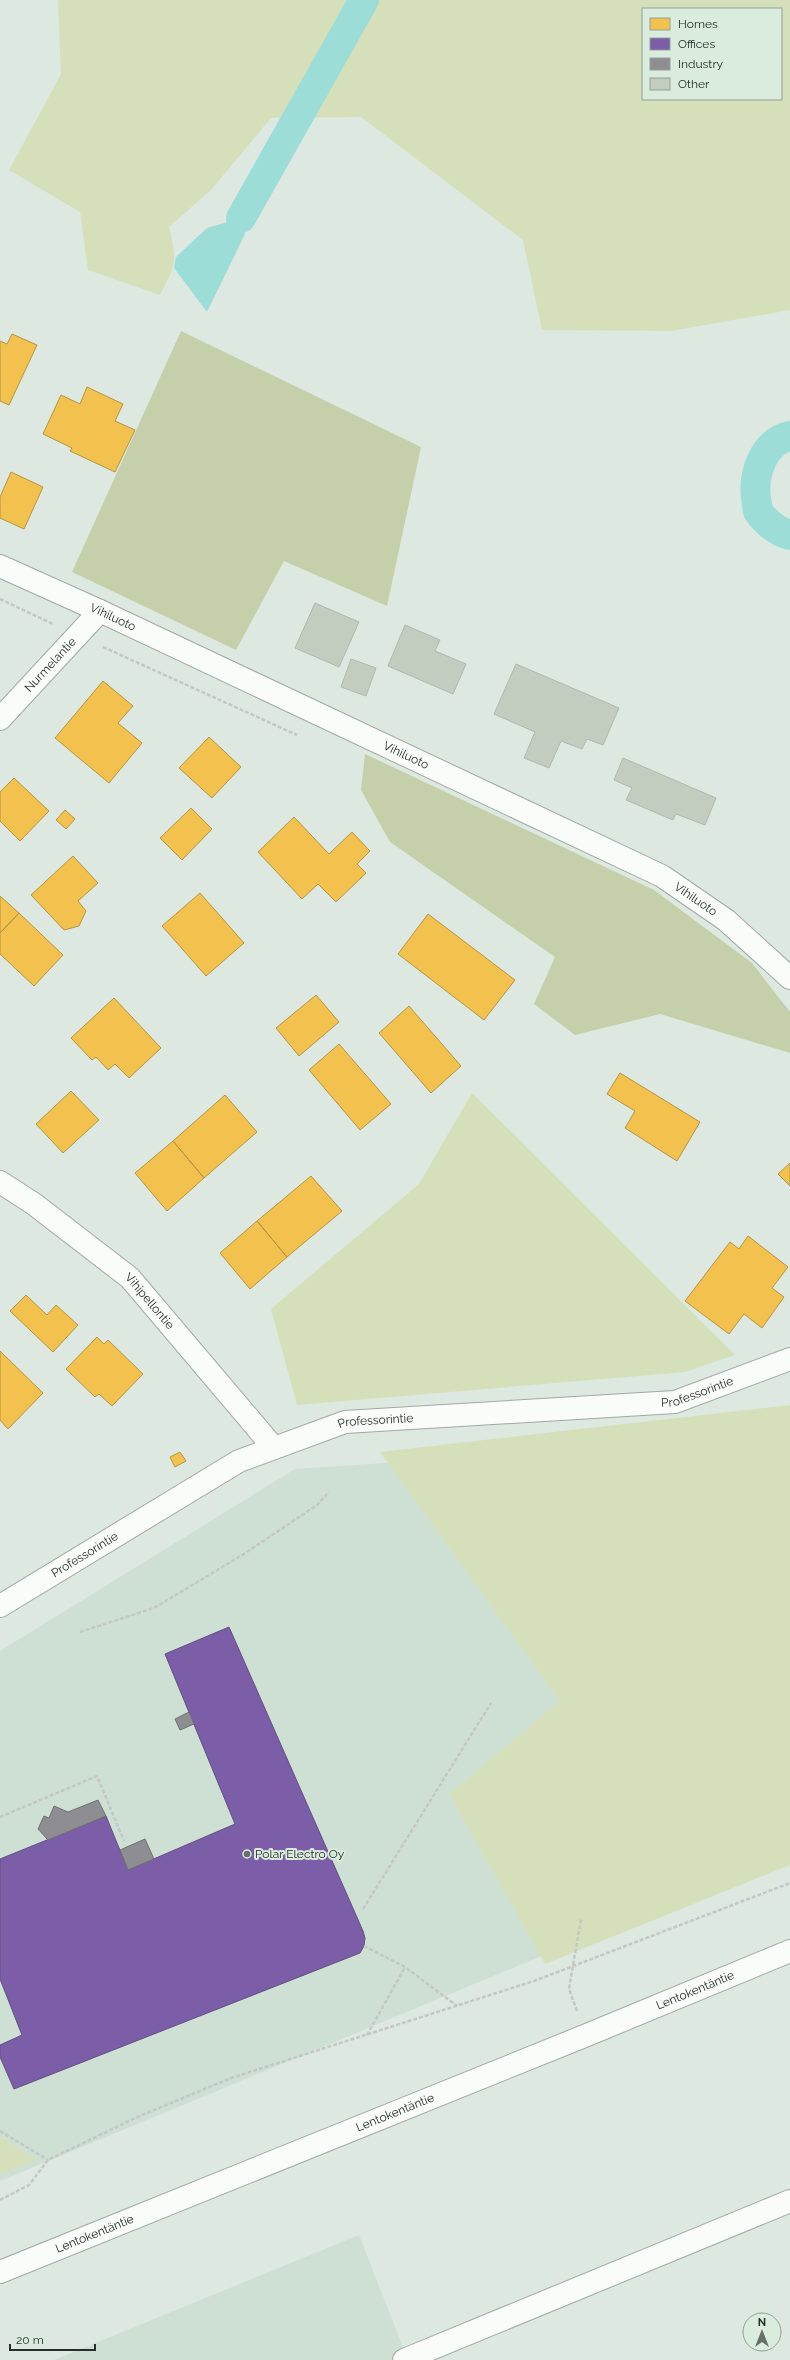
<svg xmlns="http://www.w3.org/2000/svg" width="790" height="2360" viewBox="0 0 790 2360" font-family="Raleway,sans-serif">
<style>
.built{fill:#cee0d3}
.green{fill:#d5e0bb;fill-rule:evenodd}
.forest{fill:#c5d0aa}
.water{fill:#9dddd8}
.homes{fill:#f2c14e;stroke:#b59543}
.offices{fill:#7b5ea7;stroke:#625081}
.industry{fill:#8d8d92;stroke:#6e7072}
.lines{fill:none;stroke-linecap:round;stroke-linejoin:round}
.canal{stroke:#9dddd8;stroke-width:30}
.building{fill:#c2cdc0;stroke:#b0b8b1}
.minor-casing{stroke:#a2a9a4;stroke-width:24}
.major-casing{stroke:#a2a9a4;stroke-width:24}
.path{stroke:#c3c8c5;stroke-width:2.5;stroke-dasharray:4 2;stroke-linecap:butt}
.minor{stroke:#fafcfa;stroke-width:22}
.major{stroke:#fafcfa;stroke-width:22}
.poi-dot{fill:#676f69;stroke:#d9ecde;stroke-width:1.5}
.labels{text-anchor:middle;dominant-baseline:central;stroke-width:4;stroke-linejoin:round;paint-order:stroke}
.street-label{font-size:12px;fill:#272e29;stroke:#d9ecde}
.poi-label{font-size:12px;fill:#272e29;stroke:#d9ecde;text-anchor:start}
</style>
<rect width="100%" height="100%" fill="#dde8e0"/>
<!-- built -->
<path class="built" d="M461,1458L639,1649L568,1945L0,2181V1651L295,1469Z
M359,2235L408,2360H54Z"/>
<!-- green -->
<path class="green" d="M58,0H790V310L671,331L542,330L523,240L361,117L271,118L211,190L169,227C177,262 177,263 160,295L88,270L80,212L9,170L61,74ZM643,9H781V99H643Z
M472,1093L735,1355L685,1372L297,1405L271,1309L419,1184Z
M790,1405V1865L545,1964L449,1794L560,1701L380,1452Z
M0,2137L37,2160L0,2174Z"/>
<!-- forest -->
<path class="forest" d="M181,331L421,447L387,606L284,561L236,650L72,572Z
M365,754L654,890L752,963L790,1012V1053L660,1014L575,1035L534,1004L555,957L390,842L361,790Z"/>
<!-- water -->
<path class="water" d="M241,218L245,234L207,312L174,268L176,257L207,228Z"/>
<!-- homes -->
<path class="homes" d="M12,334L37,345L9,405L0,401V341L7,344Z
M87,387L123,404L115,421L135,430L115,472L70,451L72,448L43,434L61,395L80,404Z
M11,472L43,487L24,529L0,518V497Z
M103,681L133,706L118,723L142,743L109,783L55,738Z
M209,737L241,767L212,798L179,768Z
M14,778L49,811L20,841L0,821V792Z
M191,808L212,829L182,860L160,838Z
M65,810L75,819L66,829L56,820Z
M294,817L329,854L352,832L370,851L357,864L366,873L336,902L318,884L302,899L258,852Z
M73,856L98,883L78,901L86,911L79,926L64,930L31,895Z
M200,893L244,943L206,976L162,926Z
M0,896L19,913L0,933Z
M19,913L63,955L34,986L0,954V933Z
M428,914L515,980L484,1020L398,954Z
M316,995L339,1022L299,1056L276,1028Z
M114,998L161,1048L129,1078L115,1064L108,1070L96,1057L92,1060L71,1038Z
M409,1006L461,1066L431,1093L379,1033Z
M339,1044L391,1104L360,1130L309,1070Z
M620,1073L700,1122L677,1161L625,1128L635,1111L607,1094Z
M71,1091L99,1120L63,1153L36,1124Z
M225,1095L257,1132L204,1178L173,1141Z
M173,1141L204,1178L167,1211L135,1173Z
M790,1163V1186L778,1174Z
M311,1176L342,1211L287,1257L257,1221Z
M257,1221L287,1257L250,1289L220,1253Z
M748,1236L788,1267L772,1288L784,1297L762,1328L744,1314L729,1334L685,1301L730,1242L739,1249Z
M26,1295L47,1315L56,1305L78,1325L53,1352L10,1311Z
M97,1337L104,1344L108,1340L143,1374L112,1406L99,1394L95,1397L66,1369Z
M0,1351L43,1393L8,1429L0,1420Z
M180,1452L186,1461L175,1467L170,1457Z"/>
<!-- offices -->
<path class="offices" d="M229,1627L363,1931L365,1938L364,1946L360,1953L14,2089L0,2057V2045L22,2035L0,1979V1859L106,1816L128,1870L235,1824L165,1654Z"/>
<!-- industry -->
<path class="industry" d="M189,1712L194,1724L180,1730L175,1719Z
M98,1800L106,1816L48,1840L38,1829L44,1816L49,1818L54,1806L68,1812Z
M145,1839L154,1859L128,1870L120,1850Z"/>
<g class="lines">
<!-- canal -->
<path class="canal" d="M241,218L364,0
M790,436C763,442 753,474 756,498C757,502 757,508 758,511C765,522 778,532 790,535"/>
</g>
<!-- building -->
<path class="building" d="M315,603L359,622L339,667L295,648Z
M405,625L440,640L435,651L466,664L453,694L388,666Z
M351,659L376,668L366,696L341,687Z
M516,664L619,708L603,745L587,739L582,749L561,741L549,768L524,758L535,732L494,714Z
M623,758L716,798L705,825L676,814L673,820L626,800L632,788L614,780Z"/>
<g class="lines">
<!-- minor casing -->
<g class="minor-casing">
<g id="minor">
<path id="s1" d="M0,566L100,611L662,876L726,920L790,978"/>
<path id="s2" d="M0,719L100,611"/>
<path id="s3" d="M0,1182L34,1204L130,1278L274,1448"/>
<path id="s4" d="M0,1606L239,1461L345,1422L675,1402L790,1359"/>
<path d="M404,2360L790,2201"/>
</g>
</g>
<!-- major casing -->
<g class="major-casing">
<g id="major">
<path id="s5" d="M0,2272L587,2035L790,1951"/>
</g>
</g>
<!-- path -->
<path class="path" d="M0,599L53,624
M103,647L297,735
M780,1003L790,1012
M80,1632L154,1608L244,1554L317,1505L329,1492
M0,1817L97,1776L124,1841
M363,1909L491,1703
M364,1946L405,1967L457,2006
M577,2011L569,1989L581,1919
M367,2035L405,1967
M0,2131L48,2160
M0,2200L29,2185L48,2160L135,2118L231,2078L534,1981L790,1883"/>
<!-- minor -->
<use href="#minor" class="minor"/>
<!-- major -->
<use href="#major" class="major"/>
</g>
<!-- markers -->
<circle class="poi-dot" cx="247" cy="1854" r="4"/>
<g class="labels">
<!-- street labels -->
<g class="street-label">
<text stroke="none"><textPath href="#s1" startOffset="124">Vihiluoto</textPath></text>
<text stroke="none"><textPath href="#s2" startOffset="74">Nurmelantie</textPath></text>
<text stroke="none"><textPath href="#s1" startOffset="448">Vihiluoto</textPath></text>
<text stroke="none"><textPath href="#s1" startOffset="772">Vihiluoto</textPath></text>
<text stroke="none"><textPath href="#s3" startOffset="192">Vihipellontie</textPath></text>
<text stroke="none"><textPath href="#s4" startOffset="747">Professorintie</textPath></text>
<text stroke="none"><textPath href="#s4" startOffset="423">Professorintie</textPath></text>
<text stroke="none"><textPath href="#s4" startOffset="99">Professorintie</textPath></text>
<text stroke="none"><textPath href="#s5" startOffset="750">Lentokentäntie</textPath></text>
<text stroke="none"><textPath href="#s5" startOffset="426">Lentokentäntie</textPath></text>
<text stroke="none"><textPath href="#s5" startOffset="102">Lentokentäntie</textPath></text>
</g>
<!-- poi labels -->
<g class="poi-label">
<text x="255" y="1854">Polar Electro Oy</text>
</g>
</g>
<!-- legend -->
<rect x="642" y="8" width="140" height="92" fill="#d9ecde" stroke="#92a096"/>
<rect x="650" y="18" width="20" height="12" fill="#f2c14e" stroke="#92a096"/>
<text x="678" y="28" font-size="12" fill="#272e29">Homes</text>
<rect x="650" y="38" width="20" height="12" fill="#7b5ea7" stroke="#92a096"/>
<text x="678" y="48" font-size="12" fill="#272e29">Offices</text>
<rect x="650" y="58" width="20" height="12" fill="#8d8d92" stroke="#92a096"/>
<text x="678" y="68" font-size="12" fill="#272e29">Industry</text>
<rect x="650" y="78" width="20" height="12" fill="#c2cdc0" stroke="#92a096"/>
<text x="678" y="88" font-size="12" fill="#272e29">Other</text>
<!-- north arrow -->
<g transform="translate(762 2332)"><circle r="19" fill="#d9ecde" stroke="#92a096"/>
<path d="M0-3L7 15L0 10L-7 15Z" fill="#676f69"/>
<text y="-6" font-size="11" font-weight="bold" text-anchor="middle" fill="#272e29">N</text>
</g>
<!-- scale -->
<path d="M10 2344v6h85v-6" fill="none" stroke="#272e29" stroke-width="2"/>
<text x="16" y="2344" font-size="12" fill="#272e29" stroke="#d9ecde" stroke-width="3" paint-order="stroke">20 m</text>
</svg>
